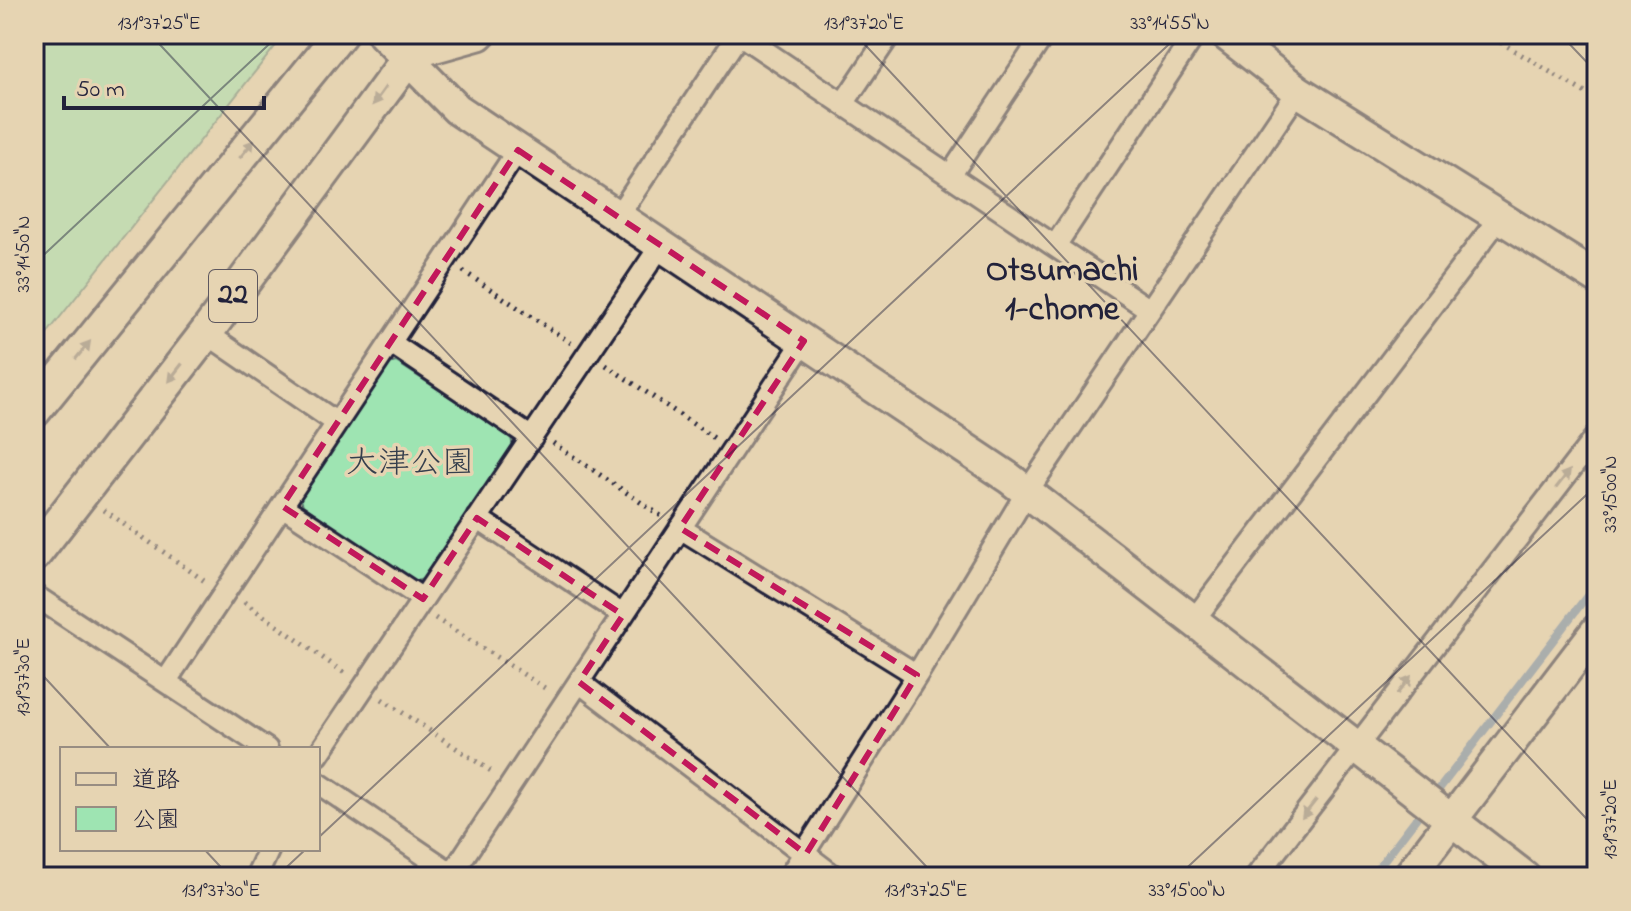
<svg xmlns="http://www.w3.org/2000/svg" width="1631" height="911" viewBox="0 0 1631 911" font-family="'Indie Flower','Klee One',sans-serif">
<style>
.green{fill:#9ee4b2;stroke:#608376;stroke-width:2}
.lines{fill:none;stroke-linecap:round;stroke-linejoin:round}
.stream{stroke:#6381a5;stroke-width:8}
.street-casing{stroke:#22223b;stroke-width:26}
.secondary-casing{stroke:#22223b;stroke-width:36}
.primary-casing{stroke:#22223b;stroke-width:38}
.path{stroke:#22223b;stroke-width:5;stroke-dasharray:2 6;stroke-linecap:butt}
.street{stroke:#e6d4b2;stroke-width:20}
.secondary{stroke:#e6d4b2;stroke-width:30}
.primary{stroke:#e6d4b2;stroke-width:32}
.oneway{fill:#847b76}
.marked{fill:none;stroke:#c2185b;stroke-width:6;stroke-dasharray:16 10;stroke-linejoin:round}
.ticks{fill:none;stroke:#22223b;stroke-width:2;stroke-opacity:0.45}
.labels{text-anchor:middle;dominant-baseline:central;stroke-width:7;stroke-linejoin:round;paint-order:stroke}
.shield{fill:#e6d4b2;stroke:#5d575f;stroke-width:2}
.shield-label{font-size:30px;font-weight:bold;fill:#22223b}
.park-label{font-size:32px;fill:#353f4d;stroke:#e6d4b2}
.neighbourhood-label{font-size:34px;font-weight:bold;fill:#22223b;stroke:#e6d4b2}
.neatline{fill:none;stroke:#22223b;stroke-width:3}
.ticks-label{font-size:20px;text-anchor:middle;fill:#22223b}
</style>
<rect width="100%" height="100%" fill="#e6d4b2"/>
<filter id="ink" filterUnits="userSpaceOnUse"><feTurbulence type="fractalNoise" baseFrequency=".0125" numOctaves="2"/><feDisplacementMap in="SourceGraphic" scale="16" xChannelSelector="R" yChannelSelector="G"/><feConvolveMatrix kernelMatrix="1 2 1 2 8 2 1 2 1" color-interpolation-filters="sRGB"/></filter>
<g filter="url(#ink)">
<!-- green -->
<path class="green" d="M34,34H285L34,350Z
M396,362L511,437L513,448L426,578L414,582L303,505L299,494L385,365Z"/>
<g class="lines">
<!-- stream -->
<path class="stream" d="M1433,797L1597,583
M1371,877L1424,808"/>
<!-- street casing -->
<g class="street-casing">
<path id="street" d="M739,34L1150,310
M406,60L481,39L486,34
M843,104L890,34
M950,176L1044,34
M618,216L739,34
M1055,246L1195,34
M206,333L337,423
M391,343L532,438
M282,506L423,599
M477,518L623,615
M680,528L917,675
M34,595L267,749
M1193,621L1500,217
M166,681L518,150
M579,682L835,877
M318,755L661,245
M318,783L457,877
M452,874L804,341
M256,877L269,849
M789,877L917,675L1027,492L1298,91
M1256,877L1597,435"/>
</g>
<!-- secondary casing -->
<g class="secondary-casing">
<path id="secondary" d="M383,34L457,109L1009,478L1525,877
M1225,34L1298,91L1597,278
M1408,877L1597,630"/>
</g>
<!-- primary casing -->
<g class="primary-casing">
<path id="primary" d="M34,411L340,34
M34,555L206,333L426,34"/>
</g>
<!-- path -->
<path class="path" d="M1487,34L1597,100
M463,271L571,343
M606,365L714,438
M553,443L664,518
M104,510L206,582
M244,602L347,675
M435,618L548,690
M382,699L494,773"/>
<!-- street -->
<use href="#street" class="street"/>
<!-- secondary -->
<use href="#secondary" class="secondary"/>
<!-- primary -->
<use href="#primary" class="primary"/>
</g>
<!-- one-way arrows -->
<defs><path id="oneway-solid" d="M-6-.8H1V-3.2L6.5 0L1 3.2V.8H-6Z" transform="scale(2)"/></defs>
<g class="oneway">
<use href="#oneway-solid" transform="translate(379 96) rotate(126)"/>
<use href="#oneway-solid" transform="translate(247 149) rotate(-51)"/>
<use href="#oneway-solid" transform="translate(83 350) rotate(-51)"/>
<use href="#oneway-solid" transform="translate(175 373) rotate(128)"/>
<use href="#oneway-solid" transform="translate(1563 479) rotate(-52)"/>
<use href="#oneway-solid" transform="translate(1404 685) rotate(-52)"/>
<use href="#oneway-solid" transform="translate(1309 809) rotate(128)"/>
</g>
</g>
<!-- marked area -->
<path d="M0 0H1631V911H0ZM518,150L804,341L680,528L917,675L806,854L579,682L623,615L477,518L423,599L282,506Z" fill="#e6d4b2" fill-opacity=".55" fill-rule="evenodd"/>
<path class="marked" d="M518,150L804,341L680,528L917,675L806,854L579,682L623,615L477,518L423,599L282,506Z"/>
<!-- ticks -->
<path class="ticks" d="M150,34L936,877M855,34L1597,830M1560,34L1597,73M34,264L280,34M34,666L111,749M318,838L1180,34M204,849L230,877M276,877L306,849M1177,877L1597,485"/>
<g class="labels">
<!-- shield labels -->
<rect class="shield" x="209" y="270" width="48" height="52" rx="6"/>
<g class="shield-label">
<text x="233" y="296">22</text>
</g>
<!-- park labels -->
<g class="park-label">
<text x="410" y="464">大津公園</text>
</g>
<!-- neighbourhood labels -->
<g class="neighbourhood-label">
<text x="1062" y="272">Otsumachi<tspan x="1062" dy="39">1-chome</tspan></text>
</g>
</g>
<!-- margin -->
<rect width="1631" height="911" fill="none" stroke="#e6d4b2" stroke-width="88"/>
<!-- legend -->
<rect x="60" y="747" width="260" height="104" fill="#e6d4b2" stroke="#988d82" stroke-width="2"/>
<rect x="76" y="773" width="40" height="12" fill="#e6d4b2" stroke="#988d82" stroke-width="2"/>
<text x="132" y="787" font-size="24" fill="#22223b">道路</text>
<rect x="76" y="807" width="40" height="24" fill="#9ee4b2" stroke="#988d82" stroke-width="2"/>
<text x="132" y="827" font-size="24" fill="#22223b">公園</text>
<!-- scale -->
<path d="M64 96v12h200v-12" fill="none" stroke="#22223b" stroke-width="4"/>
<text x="76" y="96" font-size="24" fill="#22223b" stroke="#e6d4b2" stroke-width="6" paint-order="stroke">50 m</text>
<rect x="44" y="44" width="1543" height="823" class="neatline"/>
<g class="ticks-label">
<text x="159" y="29">131°37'25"E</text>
<text x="864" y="29">131°37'20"E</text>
<text x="1170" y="29">33°14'55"N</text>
<text transform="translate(22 254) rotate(-90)" y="7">33°14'50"N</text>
<text transform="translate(1609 494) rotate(-90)" y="7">33°15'00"N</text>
<text transform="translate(22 677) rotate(-90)" y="7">131°37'30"E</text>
<text transform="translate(1609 819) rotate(-90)" y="7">131°37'20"E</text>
<text x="221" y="896">131°37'30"E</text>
<text x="926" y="896">131°37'25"E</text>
<text x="1187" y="896">33°15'00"N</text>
</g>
</svg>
